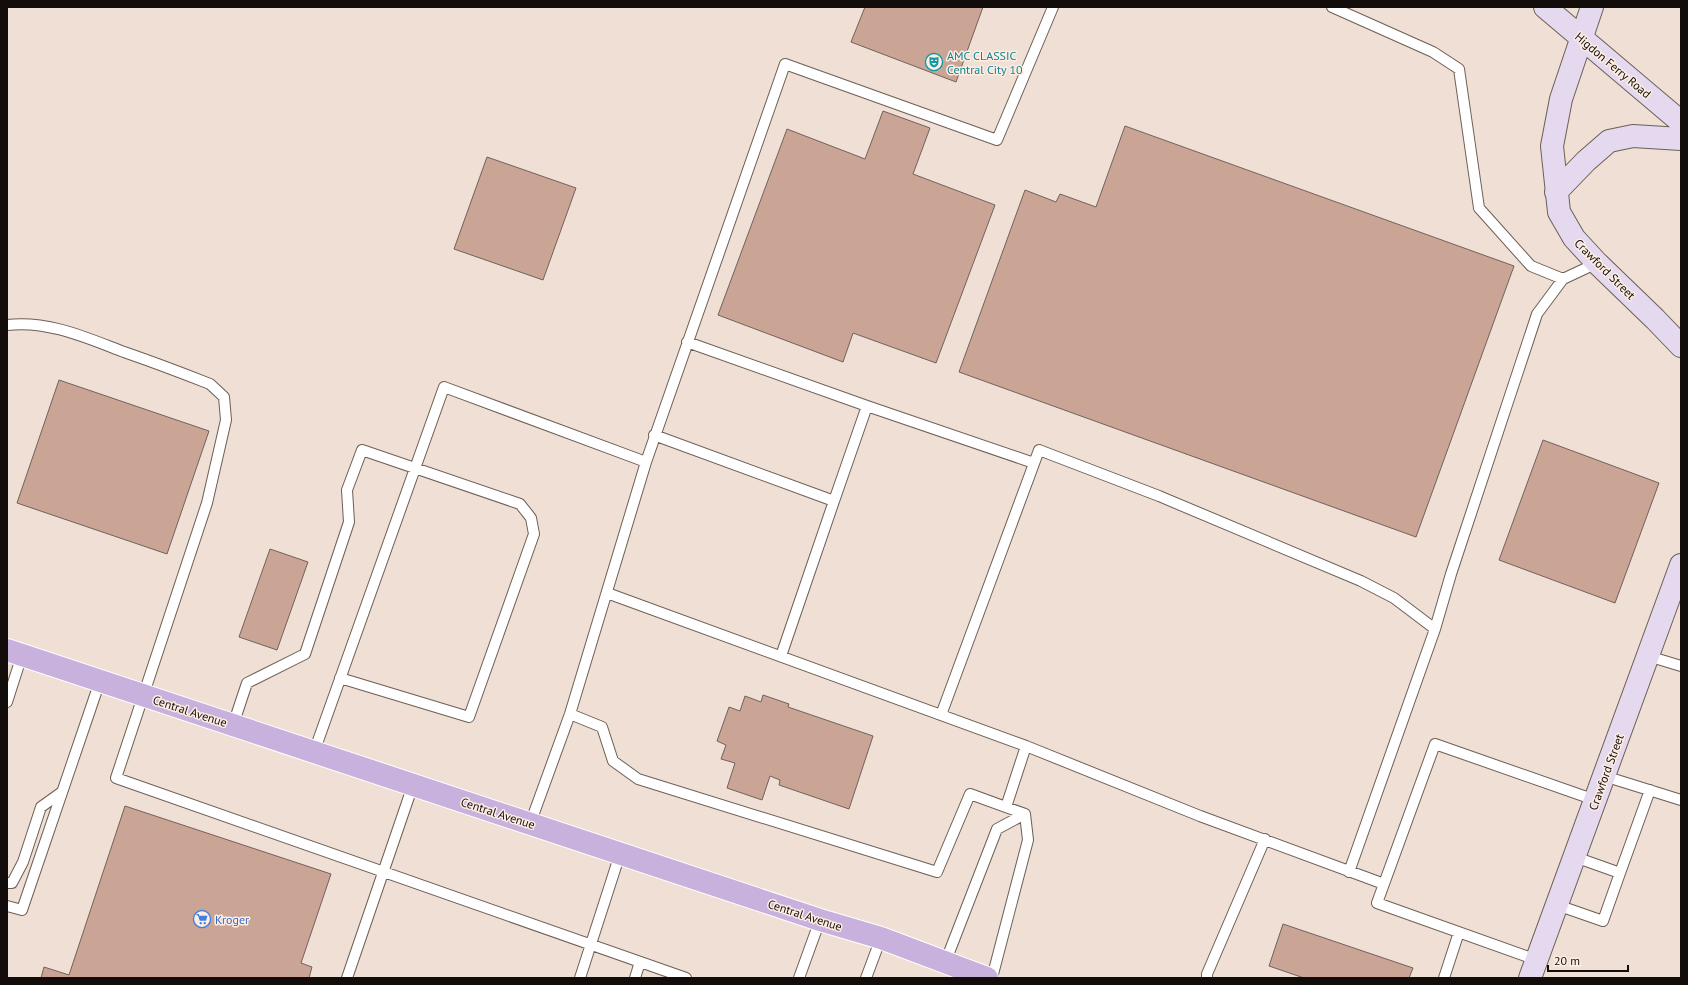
<svg xmlns="http://www.w3.org/2000/svg" width="1688" height="985" viewBox="0 0 1688 985" font-family="'PT Sans',sans-serif">
<style>
.building{fill:#caa494;stroke:#71625c}
.lines{fill:none;stroke-linecap:round;stroke-linejoin:round}
.lane-casing{stroke:#6c5f56;stroke-width:12}
.secondary-casing{stroke:#6c5f56;stroke-width:24}
.primary-casing{stroke:#fff;stroke-width:24}
.lane{stroke:#fff;stroke-width:10}
.secondary{stroke:#e4d9ee;stroke-width:22}
.primary{stroke:#c8b2dd;stroke-width:22}
.labels{text-anchor:middle;dominant-baseline:central;stroke-width:3;stroke-linejoin:round;paint-order:stroke}
.culture-label{font-size:12px;fill:#0d838f;stroke:#fdede3;text-anchor:start}
.street-label{font-size:12px;fill:#120d0a;stroke:#fdede3}
.shop-label{font-size:12px;fill:#366cbe;stroke:#fdede3;text-anchor:start}
</style>
<rect width="100%" height="100%" fill="#efdfd5"/>
<!-- building -->
<path class="building" d="M865,7H983L956,82L851,42Z
M883,111L930,128L913,174L995,205L936,363L853,333L843,362L718,315L787,129L865,159Z
M1125,126L1514,266L1416,537L959,372L1025,190L1056,202L1060,194L1096,207Z
M487,157L576,188L543,280L454,249Z
M59,380L209,431L167,554L17,503Z
M1543,440L1659,483L1615,603L1499,560Z
M270,549L308,562L277,650L239,637Z
M763,695L789,704L788,707L873,736L849,809L779,785L780,780L770,776L762,800L727,788L735,763L721,759L726,745L717,741L729,707L740,711L745,696L761,702Z
M125,806L331,874L301,963L312,967L309,978H41L44,967L69,975Z
M1283,924L1413,968L1409,978H1304L1269,966Z"/>
<g class="lines">
<!-- lane casing -->
<g class="lane-casing">
<path id="lane" d="M1332,7L1433,52L1459,69L1479,208L1531,266L1563,279L1597,263
M7,325C48,320 87,338 124,352C153,362 182,373 210,384L224,397L226,420L207,503L116,778L686,978
M687,342L867,406
M654,435L834,501L867,406L1034,463
M646,462L785,64L997,140L1053,7
M607,593L1026,746
M781,656L834,501
M1648,656L1681,666
M7,702L22,655
M570,714L602,727L613,761L638,779L937,872L970,794L1025,814
M941,715L1039,450L1159,496L1361,581L1394,598L1435,629
M233,725L247,683L305,654L349,522L347,490L362,450L520,504L531,518L534,534L469,717L340,678
M314,752L444,387L646,462L570,714L530,824
M1604,776L1681,800
M1006,807L1026,746L1200,816L1384,884
M1575,857L1620,873L1650,790
M1349,872L1435,629L1451,574L1537,314L1563,279
M7,883H12L23,862L41,807L62,792
M1557,905L1603,921L1620,873
M7,906L22,910L100,681
M1537,960L1377,903L1435,744L1595,800
M945,963L997,829L1025,814L1028,840L992,978
M347,978L413,785
M580,978L620,854
M635,978L640,962
M799,978L820,920
M866,978L881,938
M1207,978V974L1265,839
M1444,978L1459,932"/>
</g>
<!-- secondary casing -->
<g class="secondary-casing">
<path id="secondary" d="M1545,7L1681,122
M1592,7L1561,99L1552,146L1559,212L1574,238L1597,263L1655,319L1681,346
M1556,192L1586,161L1609,141L1633,136L1681,139
M1530,978L1681,565"/>
</g>
<!-- primary casing -->
<g class="primary-casing">
<path id="primary" d="M7,650L820,920L881,938L987,978"/>
</g>
<!-- lane -->
<use href="#lane" class="lane"/>
<!-- secondary -->
<use href="#secondary" class="secondary"/>
<!-- primary -->
<use href="#primary" class="primary"/>
</g>
<!-- icons -->
<defs>
<g id="theatre-ring" transform="scale(0.9)"><circle r="9.5" fill="#fdede3" stroke="#0f9aa8" stroke-width="1.5"/><path d="M-5-5.5Q0-4 5-5.5V0Q5 5 0 6Q-5 5-5 0ZM-3.3-2.5H-1v1.5H-3.3ZM1-2.5H3.3v1.5H1ZM-2.8 1Q0 5.5 2.8 1Z" fill="#0f9aa8"/></g>
<g id="supermarket-ring" transform="scale(0.9)"><circle r="9.5" fill="#fdede3" stroke="#3f7fe0" stroke-width="1.5"/><path d="M-6-5.5h2.5l.6 2H6L4.5 2H-2.5L-4.4-4H-6ZM-1.5 3.2a1.3 1.3 0 1 0 .1 0ZM3 3.2a1.3 1.3 0 1 0 .1 0Z" fill="#3f7fe0"/></g>
</defs>
<g fill-rule="evenodd">
<use href="#theatre-ring" x="934" y="62"/>
<use href="#supermarket-ring" x="202" y="919"/>
</g>
<g class="labels">
<!-- culture labels -->
<g class="culture-label">
<text x="947" y="55">AMC CLASSIC<tspan x="947" dy="14">Central City 10</tspan></text>
</g>
<!-- street labels -->
<g class="street-label">
<text transform="translate(1613 65) rotate(40)">Higdon Ferry Road</text>
<text transform="translate(1605 269) rotate(45)">Crawford Street</text>
<text transform="translate(190 711) rotate(18)">Central Avenue</text>
<text transform="translate(1606 772) rotate(-70)">Crawford Street</text>
<text transform="translate(498 813) rotate(18)">Central Avenue</text>
<text transform="translate(805 915) rotate(18)">Central Avenue</text>
</g>
<!-- shop labels -->
<g class="shop-label">
<text x="215" y="919">Kroger</text>
</g>
</g>
<!-- border -->
<rect width="1688" height="985" fill="none" stroke="#120d0a" stroke-width="16"/>
<!-- scale -->
<path d="M1548 965v6h80v-6" fill="none" stroke="#120d0a" stroke-width="2"/>
<text x="1554" y="965" font-size="12" fill="#120d0a" stroke="#fdede3" stroke-width="3" paint-order="stroke">20 m</text>
</svg>
